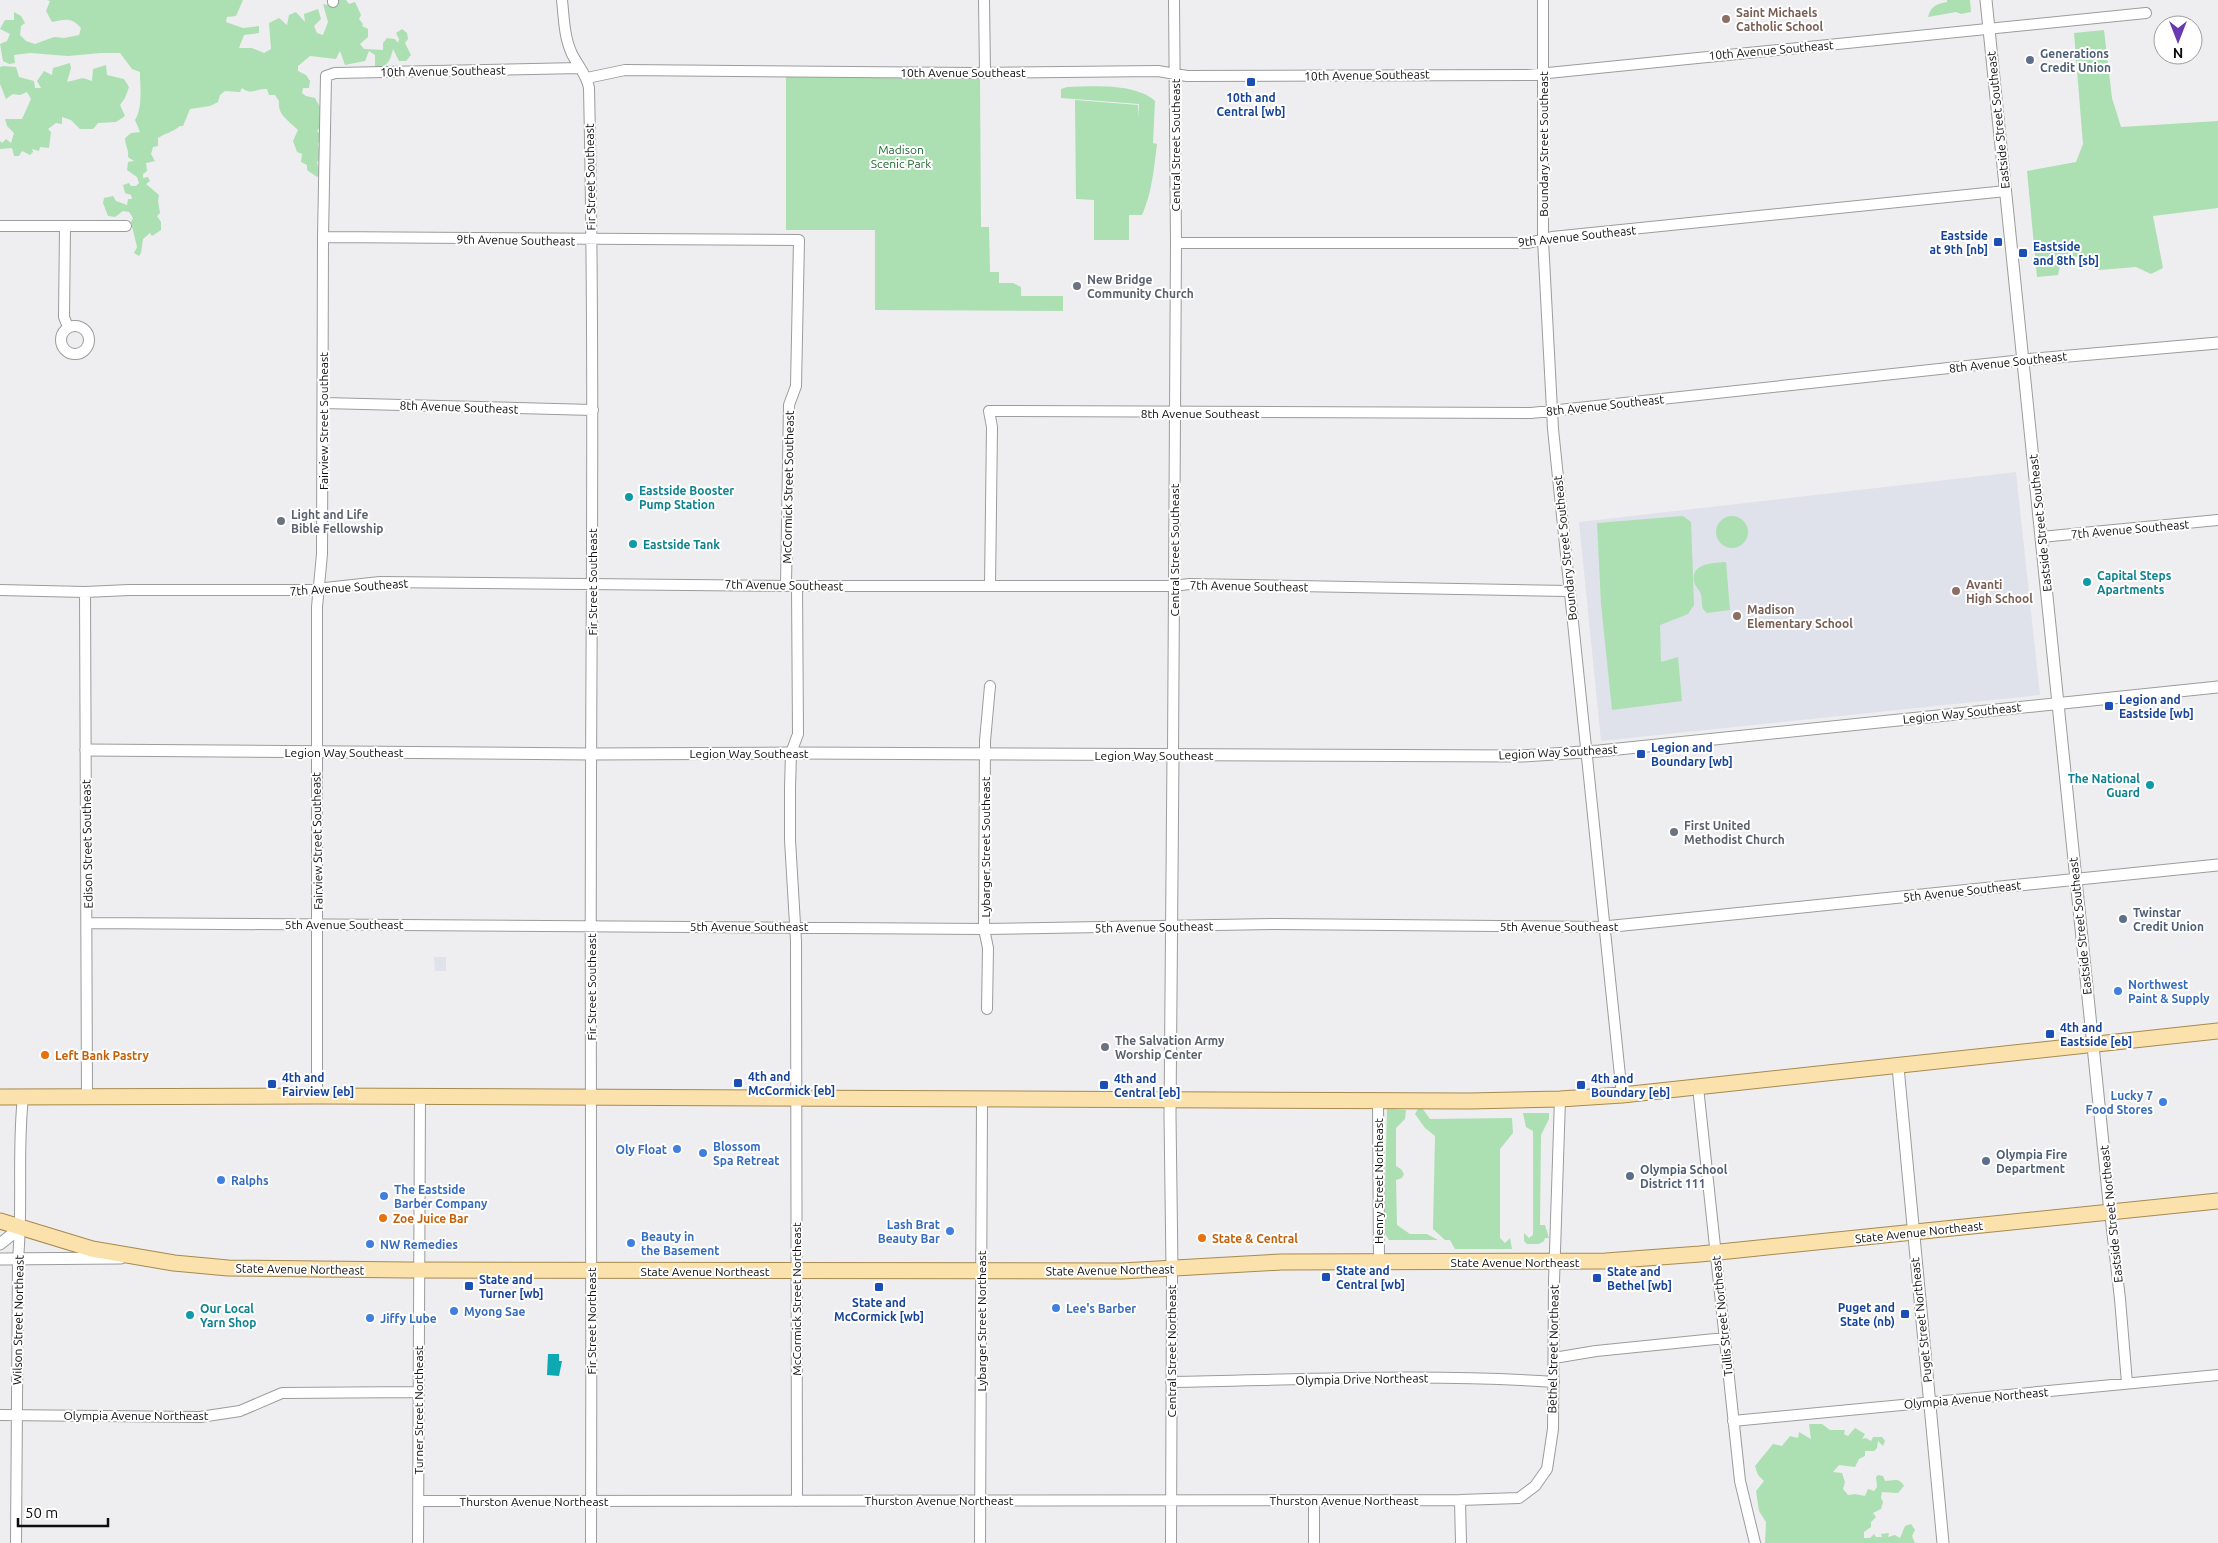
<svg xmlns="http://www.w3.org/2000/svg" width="2218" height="1543" viewBox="0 0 2218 1543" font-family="Ubuntu,sans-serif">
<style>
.built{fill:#e0e2eb}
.green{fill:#acdfb2}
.water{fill:#0da8b2}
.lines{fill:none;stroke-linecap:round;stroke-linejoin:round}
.minor-casing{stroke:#9b9c9e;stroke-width:12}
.tertiary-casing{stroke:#9b9c9e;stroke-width:13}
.primary-casing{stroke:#a68a50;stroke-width:17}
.minor{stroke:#fff;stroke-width:10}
.tertiary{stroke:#fff;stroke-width:11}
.primary{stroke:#fbe1ab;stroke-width:15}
.education-dot{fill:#8d6e63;stroke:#fff;stroke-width:2}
.service-dot{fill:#5c6f8a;stroke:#fff;stroke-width:2}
.transit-dot{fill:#1a4fb4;stroke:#fff;stroke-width:2}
.worship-dot{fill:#6b7280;stroke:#fff;stroke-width:2}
.culture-dot{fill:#0f9aa8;stroke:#fff;stroke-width:2}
.shop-dot{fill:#3f7fe0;stroke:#fff;stroke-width:2}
.food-dot{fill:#e8710a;stroke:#fff;stroke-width:2}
.labels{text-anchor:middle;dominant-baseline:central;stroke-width:4;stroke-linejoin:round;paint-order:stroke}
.education-label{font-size:12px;font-weight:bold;fill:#785e54;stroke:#fff;text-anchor:start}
.street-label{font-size:12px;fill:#0d0d0e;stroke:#fff}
.service-label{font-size:12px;font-weight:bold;fill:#4e5e75;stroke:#fff;text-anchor:start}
.transit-label{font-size:12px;font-weight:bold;fill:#164399;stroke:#fff;text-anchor:start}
.park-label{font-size:12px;fill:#1d672f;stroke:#fff}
.worship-label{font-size:12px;font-weight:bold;fill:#5b616d;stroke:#fff;text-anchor:start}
.culture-label{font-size:12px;font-weight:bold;fill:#0d838f;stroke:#fff;text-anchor:start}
.shop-label{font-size:12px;font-weight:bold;fill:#366cbe;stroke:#fff;text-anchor:start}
.food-label{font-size:12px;font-weight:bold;fill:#c56008;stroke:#fff;text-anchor:start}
</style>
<rect width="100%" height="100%" fill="#eeeef0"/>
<!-- built -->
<path class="built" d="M2016,472L2040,695L1601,741L1579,522Z
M434,957H446V971H435Z"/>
<!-- green -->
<path class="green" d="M47,0H243L236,16L227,17L226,22L243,28L259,26V33L244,35L239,48H252L264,53L271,49L269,23L279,18L287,25L289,15L296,12L305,22L304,14L318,9L321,19L314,26L317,33L323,35L328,22L323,4L326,5L332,0H346L349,4L355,2L361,15L359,19L363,24L362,26L368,29V37L360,44L364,49L383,50V43L387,38L395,39L398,43L399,39L396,33L402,29L407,33L408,39L405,43L411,55L406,61H399L393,49C390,61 388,67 375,68V55L369,51L365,61L345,65L340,51L336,59L310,56L298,66V71L306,75L310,81L309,88H303L302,93L306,96L315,98L327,120L317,131L322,136L318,144L321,158L317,162L320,174L317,177L307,170V165L301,162L302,154L297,152L293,141L298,130C290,122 277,115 279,101L275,95H269L267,89C256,88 252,96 242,88L240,92L225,91L220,95L218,102L210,106L190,109L183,126H180C173,132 166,133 158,138V146L153,147L151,154L155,161L146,163L147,171L143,174V178L148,177L150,181L146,184L159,195L158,201L160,213L157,216L161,222V230L152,236L150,233L143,239L141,253L139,256L134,253L137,247L131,222L133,218L129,212L123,211L115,217L108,216L103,203L104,198L113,196L116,201L127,205L128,199H132L131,195L125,193L123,185L129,183L131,186H136L139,183L137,177L127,170L128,162L134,161L128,157C129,150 125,145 125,138L131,133L140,132L135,120C143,108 140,86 140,72L132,69L120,53H101L68,56L30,53L14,55L15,63L9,64L3,61L0,44L7,41L10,34L0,29L5,20H14V12L21,16L25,23L21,26L20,35L26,41L35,44L54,37L64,38L79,35L81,28C72,17 65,19 52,22L46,11L50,1Z
M1947,0H1970L1971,12L1961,14L1956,12L1928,17C1931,6 1936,4 1947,2Z
M2104,30L2112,98L2121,127L2218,121V208L2153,216L2163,268L2151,274L2136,267L2099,270L2085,257L2062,256L2058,275L2037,277L2027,171L2076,162L2083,144L2074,33Z
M70,63L71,68L67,82L83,78L92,81L93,69L106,65L107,75L124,79L129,87L125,98L120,105L125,116L116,122L98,123L93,129H80L71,120L62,117V124L56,123L48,129L51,132L49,148L40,147L39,151L32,149L33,152L30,155L22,151L19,156H14L12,148L0,149V141L2,143L6,139L11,143L14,133L7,126L5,119H22L31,99L27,92L20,95L13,94L6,99L0,84V67L3,66L16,67L19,77L34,81L35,88H41L37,81L44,71L52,75L53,68Z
M786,77L980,79L981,227H989L990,272H999V283H1013L1021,287V296H1063V311L875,310V230H786Z
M1067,87C1093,86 1136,83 1155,101L1153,143L1157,144C1154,168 1152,193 1142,215H1129V240H1094V200L1076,199L1075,100L1138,105L1139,118V104L1061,98V89Z
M1716 532a16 16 0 1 1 32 0a16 16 0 1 1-32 0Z
M1683,516L1691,522L1694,605L1688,614L1660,625L1661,662L1678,657L1682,701L1612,710L1601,604L1597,523Z
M1726,562L1730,610L1707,613C1700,608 1703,603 1701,595C1700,590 1695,587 1694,581C1691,563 1714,563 1726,562Z
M1422,1108L1430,1119L1512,1118L1513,1133L1500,1149V1238L1505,1243L1510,1238L1512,1249H1455L1450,1240H1445L1433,1229L1435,1136L1425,1128L1415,1114L1418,1109Z
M1387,1109L1406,1110L1405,1119L1396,1128V1166L1401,1169L1404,1174L1402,1178L1396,1180L1397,1225L1410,1234H1427L1438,1240H1389L1384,1232Z
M1523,1113H1549V1119L1541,1135L1540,1225H1545L1549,1238H1545L1544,1241L1539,1244H1527L1524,1241V1233L1529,1238L1533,1235V1131L1526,1127Z
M1809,1424H1822L1830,1430H1845L1844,1434L1848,1436L1855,1428L1865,1434L1862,1439L1866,1438L1871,1441L1873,1437H1882L1885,1441L1883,1446L1878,1441L1877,1448L1874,1451H1865V1456L1859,1459L1855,1467L1839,1465L1833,1472L1842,1473L1845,1482L1843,1489L1848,1495L1855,1494L1865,1496L1868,1489L1874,1491L1877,1487L1876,1477L1878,1475L1883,1476L1885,1481C1893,1481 1899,1477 1904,1486L1898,1493L1882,1492L1881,1498L1883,1502L1881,1509L1873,1513L1876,1517L1871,1522V1527L1864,1532V1538H1870L1874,1534L1876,1537H1882L1881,1534L1889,1533L1888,1537L1895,1535L1900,1538L1905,1526L1911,1524L1915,1530L1912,1536L1915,1543H1765L1766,1522L1759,1511L1756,1491L1764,1481L1758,1475L1755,1466L1773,1444L1782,1446L1790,1436L1798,1438L1799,1432L1811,1439Z"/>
<!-- water -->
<path class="water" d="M548,1354H559V1361H562L559,1376L547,1375Z"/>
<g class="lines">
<!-- minor casing -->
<g class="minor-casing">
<path id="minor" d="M562,0C564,18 564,37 572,54C578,66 587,75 589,88C594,317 592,546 591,775C590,1031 592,1287 591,1543
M984,0L985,72
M1543,0V240L1553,429L1622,1095
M333,2V0
M587,78L625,70L972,73L1158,71L1187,76L1528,75L2146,13
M0,226H126
M65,226L64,317L68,327
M323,237L799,240L796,386L789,405L786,585
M1176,243H1528L1552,237L2006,191
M61 340a14 14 0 1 1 28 0a14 14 0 1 1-28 0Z
M324,403L593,410
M2041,537L2218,520
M990,586L992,427L989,411L1531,413L2023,360
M0,590L85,592L129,590H307L380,582L797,586H1174L1189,584L1568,591
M85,592L87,1096
M1173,755L1176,243L1174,0
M88,923L984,929L1277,924L1604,927
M987,1009L988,948L984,929L985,741L990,686
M1698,1087L1740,1481L1755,1543
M317,1096V607L322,554L323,237L326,76L335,73L580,68
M1378,1101L1379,1262
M2110,1212L2120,1299L2127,1383
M1554,1358L1596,1351L1725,1338
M1171,1382C1298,1380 1427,1373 1554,1382
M0,1415L200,1417L240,1411L282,1393L418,1392
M1733,1421L2218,1375
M1314,1500V1543
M1460,1500L1461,1543
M418,1501L1460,1500L1519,1498L1535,1486L1547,1469L1553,1429L1554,1281L1560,1099
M797,1501L796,941L790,840V788L791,753L798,734L797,586
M16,1543L18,1259C23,1205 17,1151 23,1097
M418,1543L420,1097
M980,1543L982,1098
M1171,1543L1172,1269"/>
</g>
<!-- tertiary casing -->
<g class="tertiary-casing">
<path id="tertiary" d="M1986,0L2110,1212
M2023,360L2218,343
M86,750L591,754L791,753L1522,756L1599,751L2218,687
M1604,927L2218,865
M1898,1067L1943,1543
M0,1244L20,1228
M0,1259L121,1258
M1172,1269L1170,1115L1173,755"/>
</g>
<!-- primary casing -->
<g class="primary-casing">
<path id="primary" d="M0,1097L317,1096L1469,1101L1560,1099L1622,1095L2218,1031
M0,1221L92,1249L174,1263L228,1268L407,1270L1122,1271L1281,1262L1606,1261L1700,1254L2218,1201"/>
</g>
<!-- minor -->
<use href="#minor" class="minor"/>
<!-- tertiary -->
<use href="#tertiary" class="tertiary"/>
<!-- primary -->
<use href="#primary" class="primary"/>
</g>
<!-- markers -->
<g class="education-dot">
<circle cx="1726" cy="19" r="5"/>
<circle cx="1956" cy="591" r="5"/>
<circle cx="1737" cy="616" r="5"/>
</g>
<g class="service-dot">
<circle cx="2030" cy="60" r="5"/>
<circle cx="2123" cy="919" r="5"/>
<circle cx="1986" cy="1161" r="5"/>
<circle cx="1630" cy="1176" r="5"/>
</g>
<g class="transit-dot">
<rect x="1246" y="77" width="10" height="10" rx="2.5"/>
<rect x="1993" y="237" width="10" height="10" rx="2.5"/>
<rect x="2018" y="248" width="10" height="10" rx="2.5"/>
<rect x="2104" y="701" width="10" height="10" rx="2.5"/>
<rect x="1636" y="749" width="10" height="10" rx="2.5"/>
<rect x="2045" y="1029" width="10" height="10" rx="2.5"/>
<rect x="733" y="1078" width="10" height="10" rx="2.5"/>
<rect x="267" y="1079" width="10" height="10" rx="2.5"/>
<rect x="1099" y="1080" width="10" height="10" rx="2.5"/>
<rect x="1576" y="1080" width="10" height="10" rx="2.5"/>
<rect x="1321" y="1272" width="10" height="10" rx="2.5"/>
<rect x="1592" y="1273" width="10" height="10" rx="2.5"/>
<rect x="464" y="1281" width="10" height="10" rx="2.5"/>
<rect x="874" y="1282" width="10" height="10" rx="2.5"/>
<rect x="1900" y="1309" width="10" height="10" rx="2.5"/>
</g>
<g class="worship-dot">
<circle cx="1077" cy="286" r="5"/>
<circle cx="281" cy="521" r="5"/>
<circle cx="1674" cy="832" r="5"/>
<circle cx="1105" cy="1047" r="5"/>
</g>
<g class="culture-dot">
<circle cx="629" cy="497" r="5"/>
<circle cx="633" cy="544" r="5"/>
<circle cx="2087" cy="582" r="5"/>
<circle cx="2150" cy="785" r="5"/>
<circle cx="190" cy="1315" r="5"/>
</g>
<g class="shop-dot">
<circle cx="2118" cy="991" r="5"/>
<circle cx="2163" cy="1102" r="5"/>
<circle cx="677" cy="1149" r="5"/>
<circle cx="703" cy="1153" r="5"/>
<circle cx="221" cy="1180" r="5"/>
<circle cx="384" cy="1196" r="5"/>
<circle cx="950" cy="1231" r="5"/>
<circle cx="631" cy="1243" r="5"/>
<circle cx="370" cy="1244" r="5"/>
<circle cx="1056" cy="1308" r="5"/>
<circle cx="454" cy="1311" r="5"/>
<circle cx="370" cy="1318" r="5"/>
</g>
<g class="food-dot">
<circle cx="45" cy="1055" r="5"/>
<circle cx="383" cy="1218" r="5"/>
<circle cx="1202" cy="1238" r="5"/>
</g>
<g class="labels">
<!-- education labels -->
<g class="education-label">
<text x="1736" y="12">Saint Michaels<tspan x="1736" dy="14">Catholic School</tspan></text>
<text x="1966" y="584">Avanti<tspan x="1966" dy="14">High School</tspan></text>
<text x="1747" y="609">Madison<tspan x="1747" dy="14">Elementary School</tspan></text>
</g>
<!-- street labels -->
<g class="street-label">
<text transform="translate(1771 50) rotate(-5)">10th Avenue Southeast</text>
<text transform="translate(443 71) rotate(-1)">10th Avenue Southeast</text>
<text x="963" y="72">10th Avenue Southeast</text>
<text transform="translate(1367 75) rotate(-1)">10th Avenue Southeast</text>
<text transform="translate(1998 120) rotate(-96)">Eastside Street Southeast</text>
<text transform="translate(1543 144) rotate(-90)">Boundary Street Southeast</text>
<text transform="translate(1175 145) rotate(-90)">Central Street Southeast</text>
<text transform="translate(590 177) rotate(-91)">Fir Street Southeast</text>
<text transform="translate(1577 236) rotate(-6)">9th Avenue Southeast</text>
<text transform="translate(516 240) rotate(1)">9th Avenue Southeast</text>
<text transform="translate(2008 362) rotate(-6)">8th Avenue Southeast</text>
<text transform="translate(1605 405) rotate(-6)">8th Avenue Southeast</text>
<text transform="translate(459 407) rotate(2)">8th Avenue Southeast</text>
<text x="1200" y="413">8th Avenue Southeast</text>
<text transform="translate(323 421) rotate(-90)">Fairview Street Southeast</text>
<text transform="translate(788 487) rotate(-89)">McCormick Street Southeast</text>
<text transform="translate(2040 523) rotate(-96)">Eastside Street Southeast</text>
<text transform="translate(2130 529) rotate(-5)">7th Avenue Southeast</text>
<text transform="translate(1565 548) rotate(-96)">Boundary Street Southeast</text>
<text transform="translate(1174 550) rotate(-90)">Central Street Southeast</text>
<text transform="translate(592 582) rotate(-90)">Fir Street Southeast</text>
<text transform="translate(784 585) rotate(1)">7th Avenue Southeast</text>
<text transform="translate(1249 586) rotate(1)">7th Avenue Southeast</text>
<text transform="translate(349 587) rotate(-4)">7th Avenue Southeast</text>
<text transform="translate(1962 713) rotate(-6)">Legion Way Southeast</text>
<text x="344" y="752">Legion Way Southeast</text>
<text transform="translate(1558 752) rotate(-3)">Legion Way Southeast</text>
<text x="749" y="753">Legion Way Southeast</text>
<text x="1154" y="755">Legion Way Southeast</text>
<text transform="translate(317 841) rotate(-91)">Fairview Street Southeast</text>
<text transform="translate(87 844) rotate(-91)">Edison Street Southeast</text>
<text transform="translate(985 847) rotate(-90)">Lybarger Street Southeast</text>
<text transform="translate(1962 891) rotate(-6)">5th Avenue Southeast</text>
<text x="344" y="924">5th Avenue Southeast</text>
<text x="749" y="926">5th Avenue Southeast</text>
<text x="1559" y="926">5th Avenue Southeast</text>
<text transform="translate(2080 926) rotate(-96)">Eastside Street Southeast</text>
<text transform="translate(1154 927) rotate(-1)">5th Avenue Southeast</text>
<text transform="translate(591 987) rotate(-90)">Fir Street Southeast</text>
<text transform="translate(1378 1181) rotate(-90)">Henry Street Northeast</text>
<text transform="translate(2111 1214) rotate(-96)">Eastside Street Northeast</text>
<text transform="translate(1919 1232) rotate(-6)">State Avenue Northeast</text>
<text x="1515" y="1262">State Avenue Northeast</text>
<text transform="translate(300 1269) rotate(1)">State Avenue Northeast</text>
<text transform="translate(1110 1270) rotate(-1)">State Avenue Northeast</text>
<text x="705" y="1271">State Avenue Northeast</text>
<text transform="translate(796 1299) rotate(-90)">McCormick Street Northeast</text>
<text transform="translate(1722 1316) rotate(-96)">Tullis Street Northeast</text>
<text transform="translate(18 1320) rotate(-89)">Wilson Street Northeast</text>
<text transform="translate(1921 1320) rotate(-96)">Puget Street Northeast</text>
<text transform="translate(591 1321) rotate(-90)">Fir Street Northeast</text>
<text transform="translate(981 1321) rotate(-90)">Lybarger Street Northeast</text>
<text transform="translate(1553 1349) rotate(-89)">Bethel Street Northeast</text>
<text transform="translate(1171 1351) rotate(-90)">Central Street Northeast</text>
<text transform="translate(1362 1379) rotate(-1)">Olympia Drive Northeast</text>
<text transform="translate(1976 1398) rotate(-5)">Olympia Avenue Northeast</text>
<text transform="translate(418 1410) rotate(-90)">Turner Street Northeast</text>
<text x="136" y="1415">Olympia Avenue Northeast</text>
<text x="939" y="1500">Thurston Avenue Northeast</text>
<text x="1344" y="1500">Thurston Avenue Northeast</text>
<text x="534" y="1501">Thurston Avenue Northeast</text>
</g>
<!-- service labels -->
<g class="service-label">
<text x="2040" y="53">Generations<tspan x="2040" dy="14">Credit Union</tspan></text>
<text x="2133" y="912">Twinstar<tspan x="2133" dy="14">Credit Union</tspan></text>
<text x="1996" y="1154">Olympia Fire<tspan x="1996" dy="14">Department</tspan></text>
<text x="1640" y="1169">Olympia School<tspan x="1640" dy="14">District 111</tspan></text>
</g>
<!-- transit labels -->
<g class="transit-label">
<text x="1251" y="97" text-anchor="middle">10th and<tspan x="1251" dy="14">Central [wb]</tspan></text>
<text x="1988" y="235" text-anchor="end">Eastside<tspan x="1988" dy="14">at 9th [nb]</tspan></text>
<text x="2033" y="246">Eastside<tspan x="2033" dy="14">and 8th [sb]</tspan></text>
<text x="2119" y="699">Legion and<tspan x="2119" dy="14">Eastside [wb]</tspan></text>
<text x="1651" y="747">Legion and<tspan x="1651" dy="14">Boundary [wb]</tspan></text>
<text x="2060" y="1027">4th and<tspan x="2060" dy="14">Eastside [eb]</tspan></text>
<text x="748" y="1076">4th and<tspan x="748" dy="14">McCormick [eb]</tspan></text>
<text x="282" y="1077">4th and<tspan x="282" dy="14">Fairview [eb]</tspan></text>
<text x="1114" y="1078">4th and<tspan x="1114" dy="14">Central [eb]</tspan></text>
<text x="1591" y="1078">4th and<tspan x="1591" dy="14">Boundary [eb]</tspan></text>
<text x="1336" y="1270">State and<tspan x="1336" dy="14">Central [wb]</tspan></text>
<text x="1607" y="1271">State and<tspan x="1607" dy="14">Bethel [wb]</tspan></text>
<text x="479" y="1279">State and<tspan x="479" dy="14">Turner [wb]</tspan></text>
<text x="879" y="1302" text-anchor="middle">State and<tspan x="879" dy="14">McCormick [wb]</tspan></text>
<text x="1895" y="1307" text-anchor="end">Puget and<tspan x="1895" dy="14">State (nb)</tspan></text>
</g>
<!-- park labels -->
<g class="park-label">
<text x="901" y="149">Madison<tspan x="901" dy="14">Scenic Park</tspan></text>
</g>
<!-- worship labels -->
<g class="worship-label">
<text x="1087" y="279">New Bridge<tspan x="1087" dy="14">Community Church</tspan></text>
<text x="291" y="514">Light and Life<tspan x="291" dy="14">Bible Fellowship</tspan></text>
<text x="1684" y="825">First United<tspan x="1684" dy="14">Methodist Church</tspan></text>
<text x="1115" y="1040">The Salvation Army<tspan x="1115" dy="14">Worship Center</tspan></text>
</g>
<!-- culture labels -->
<g class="culture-label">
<text x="639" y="490">Eastside Booster<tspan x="639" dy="14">Pump Station</tspan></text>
<text x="643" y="544">Eastside Tank</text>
<text x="2097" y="575">Capital Steps<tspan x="2097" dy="14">Apartments</tspan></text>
<text x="2140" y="778" text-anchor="end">The National<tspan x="2140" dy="14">Guard</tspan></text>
<text x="200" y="1308">Our Local<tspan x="200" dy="14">Yarn Shop</tspan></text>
</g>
<!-- shop labels -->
<g class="shop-label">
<text x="2128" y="984">Northwest<tspan x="2128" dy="14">Paint &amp; Supply</tspan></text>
<text x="2153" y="1095" text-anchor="end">Lucky 7<tspan x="2153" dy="14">Food Stores</tspan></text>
<text x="713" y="1146">Blossom<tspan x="713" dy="14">Spa Retreat</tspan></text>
<text x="667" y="1149" text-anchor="end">Oly Float</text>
<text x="231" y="1180">Ralphs</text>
<text x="394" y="1189">The Eastside<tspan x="394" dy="14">Barber Company</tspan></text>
<text x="940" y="1224" text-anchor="end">Lash Brat<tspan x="940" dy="14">Beauty Bar</tspan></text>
<text x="641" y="1236">Beauty in<tspan x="641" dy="14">the Basement</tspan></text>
<text x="380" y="1244">NW Remedies</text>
<text x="1066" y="1308">Lee's Barber</text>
<text x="464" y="1311">Myong Sae</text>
<text x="380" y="1318">Jiffy Lube</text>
</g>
<!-- food labels -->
<g class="food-label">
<text x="55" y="1055">Left Bank Pastry</text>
<text x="393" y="1218">Zoe Juice Bar</text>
<text x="1212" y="1238">State &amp; Central</text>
</g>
</g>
<!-- north arrow -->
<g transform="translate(2178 40) rotate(180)"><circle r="24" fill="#ffffff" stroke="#9e9e9f"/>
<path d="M0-4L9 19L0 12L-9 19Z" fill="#6939b1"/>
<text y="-8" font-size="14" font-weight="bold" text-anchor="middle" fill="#0d0d0e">N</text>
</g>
<!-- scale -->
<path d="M18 1518v8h90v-8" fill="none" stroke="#0d0d0e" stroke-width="2.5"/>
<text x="25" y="1518" font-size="15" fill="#0d0d0e" stroke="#ffffff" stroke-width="4" paint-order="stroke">50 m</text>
</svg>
